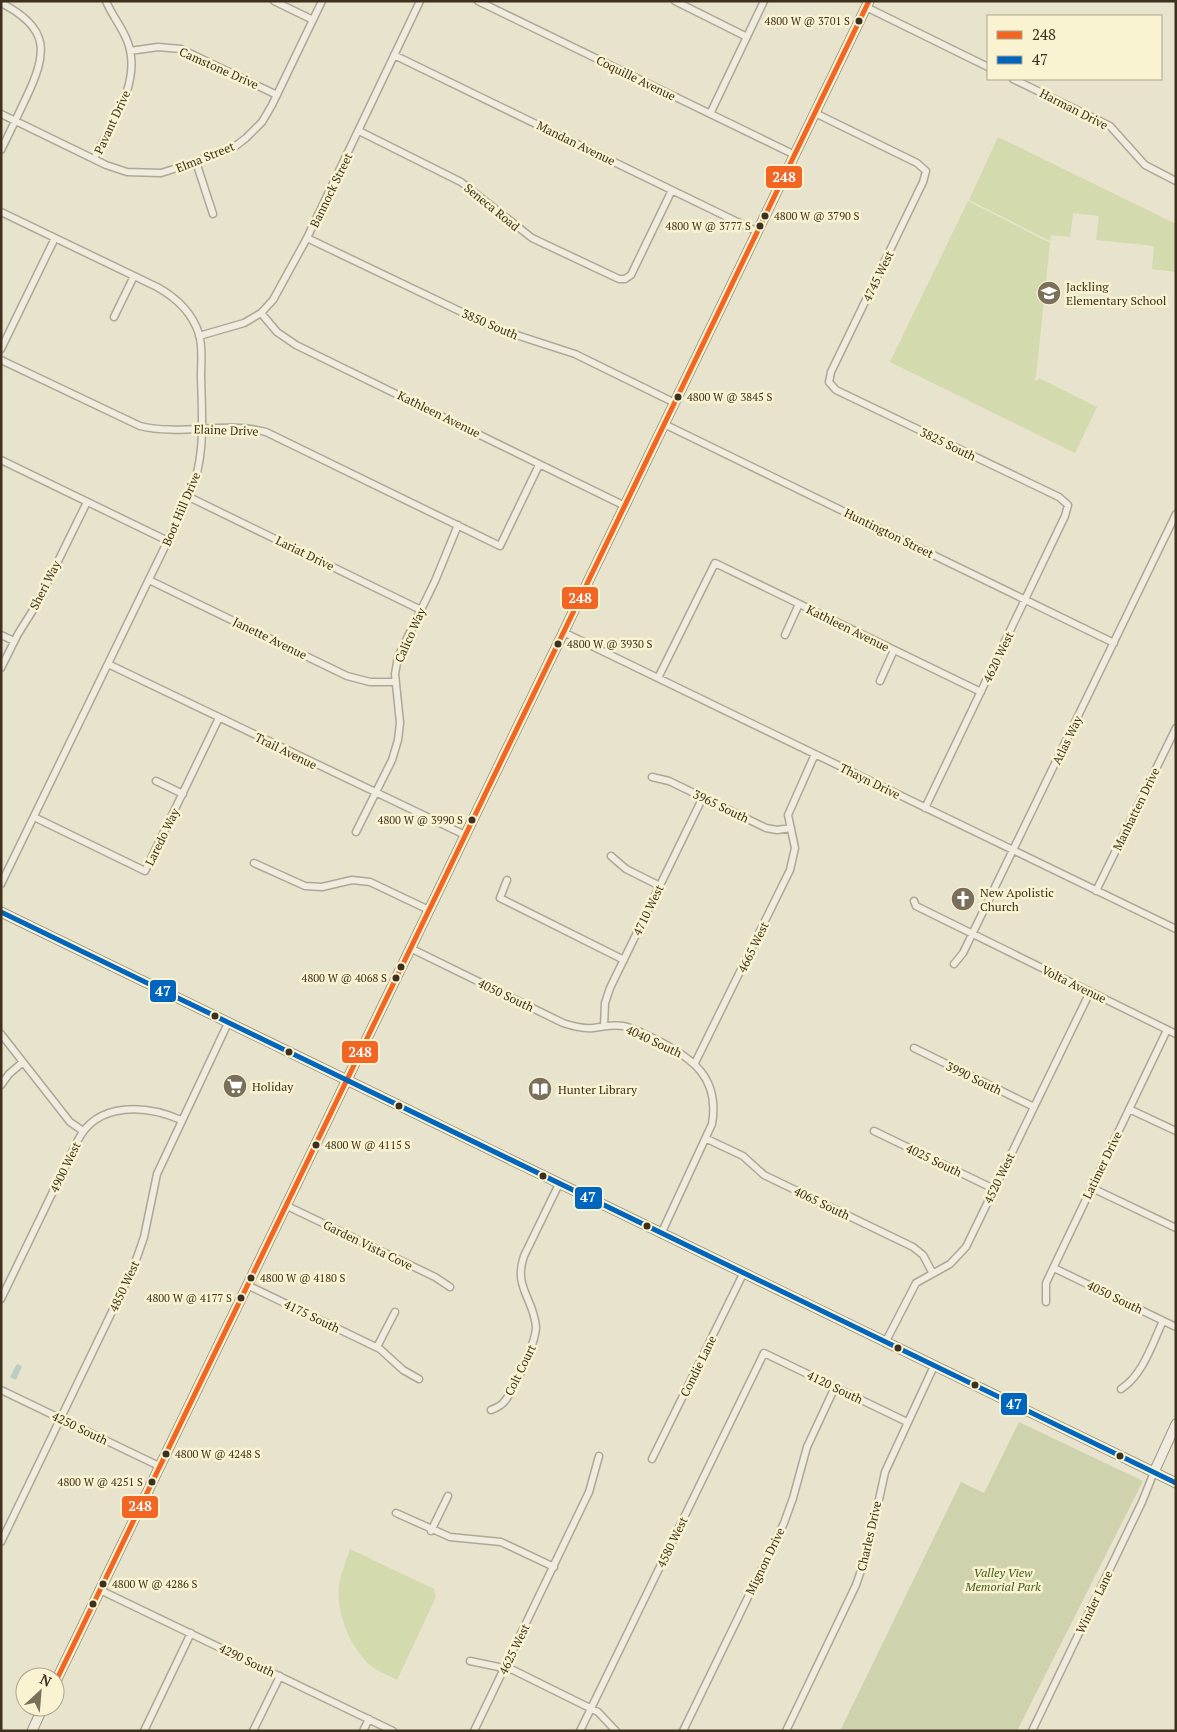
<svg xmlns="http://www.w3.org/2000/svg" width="1177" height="1732" viewBox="0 0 1177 1732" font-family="'PT Serif',serif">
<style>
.green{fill:#d3daad}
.cemetery{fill:#ced3ad}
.water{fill:#b8cec4}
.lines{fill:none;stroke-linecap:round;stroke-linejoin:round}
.street-casing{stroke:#ada796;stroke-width:9}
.secondary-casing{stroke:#9d9785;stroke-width:11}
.street{stroke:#efecdf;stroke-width:6}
.secondary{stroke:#efecdf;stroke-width:9}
.bus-1-casing{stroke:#f9f3d1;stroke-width:9}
.bus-2-casing{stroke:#f9f3d1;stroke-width:9}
.bus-1{stroke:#f26522;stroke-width:5}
.bus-2{stroke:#0065bd;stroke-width:5}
.bus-dot{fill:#3d301c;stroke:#f9f3d1;stroke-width:2}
.labels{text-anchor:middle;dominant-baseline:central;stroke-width:5;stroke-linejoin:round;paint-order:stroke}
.bus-label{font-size:11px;fill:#3d301c;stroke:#f9f3d1;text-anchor:start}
.street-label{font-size:12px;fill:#3d301c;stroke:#f9f3d1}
.poi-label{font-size:12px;fill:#3d301c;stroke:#f9f3d1;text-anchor:start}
.park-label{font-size:12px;font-style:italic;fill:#445c20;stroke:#f9f3d1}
.line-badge{stroke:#f9f3d1;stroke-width:2}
.badge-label{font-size:14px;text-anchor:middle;font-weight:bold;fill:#fff}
</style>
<rect width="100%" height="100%" fill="#e8e3cc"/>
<!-- green -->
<path class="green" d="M998,137L1176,224V272L1152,269L1154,246L1096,240L1099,216L1073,213L1070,237L1051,235L1050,241L969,200Z
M968,201L1050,243L1036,377L1034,379L1037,381L1039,378L1097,407L1075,453L890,362Z
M350,1549L434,1589L436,1597L397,1680C389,1675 377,1671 370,1665C350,1647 336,1613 339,1586C341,1574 346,1561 350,1549Z"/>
<!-- cemetery -->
<path class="cemetery" d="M1019,1422L1143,1481L1017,1731H840L961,1482L984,1493Z"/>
<!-- water -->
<path class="water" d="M17,1364L22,1366L16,1380L10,1377Z"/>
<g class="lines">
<!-- street casing -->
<g class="street-casing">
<path id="street" d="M274,1L313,20
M478,1L795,155
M675,1L747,37
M1,3C50,28 48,52 26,98C18,115 10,132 1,150
M866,7L988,67
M130,51L158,47L181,49L277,95
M394,55L758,232
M1013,79L1110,126L1145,165L1176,181
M815,113L917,163L926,171L923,182L831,372L829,382L836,390L1059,497L1068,505L1065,516L925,808
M1,114L106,165L127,172L161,173L196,162L233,148L246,138L262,122L272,105L322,1
M710,114L764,1
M359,131L461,182L532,238L619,279H625L631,275L672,190
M94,159C111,124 142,83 128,43C123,28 112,16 106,1
M196,162L213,214
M1,212L157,287C177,298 192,312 199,334C203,347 201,363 201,376C202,418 206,459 189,497L1,884
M307,238L495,328L575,354L675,403
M261,313L277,332L296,345L625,506
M114,317L134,276
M199,336L244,323L261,313L273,300L307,238L420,1
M1,349L55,238
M1,360L140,426C181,436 226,421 266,432L500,546L539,465
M664,424L1114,643
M1,460L168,541
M189,497L421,610
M149,580L347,676L370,682H395
M563,632L1176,929
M1,635L14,641
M785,635L799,604
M108,664L465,835
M1,668L18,634L38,602L87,502
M658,678L715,563L981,692
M880,681L894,650
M652,777L669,781L766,828L777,830L791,828
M156,781L183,794
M34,817L145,871L219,718
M356,832L392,760L398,740L400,723L395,674L398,657L435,581L458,525
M611,856L626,869L660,886
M254,863L305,886L322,887L352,880L370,882L429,910
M507,880L500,898L624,960
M1096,891L1176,728
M914,901L916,906L1176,1034
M410,948L563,1023C572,1026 582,1029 593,1028C603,1027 613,1024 623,1026C635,1028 645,1035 655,1039C693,1058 720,1078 712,1124L661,1234
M954,964L963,953L1176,514
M604,1026L605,1003L610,988L703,797
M1,1034L70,1122L83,1131
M914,1048L1034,1107
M695,1063L790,870L795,848L788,815L815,754
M1,1085L9,1074L23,1062
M1129,1109L1176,1131
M874,1131L994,1189
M707,1139L743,1156L764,1175L913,1247L923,1255L932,1272
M1092,1188L1176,1228
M285,1205L435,1277L450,1287
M1054,1268L1176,1327
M247,1285L380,1349L403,1370L419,1379
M1,1299L78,1140C98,1101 147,1105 181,1120
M1046,1302V1283L1167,1030
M885,1343L916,1283L950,1264L966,1247L1090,992
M377,1347L395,1312
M1121,1389C1143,1375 1152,1344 1163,1321
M1,1390L159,1466
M491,1410C496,1408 501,1406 504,1402C514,1390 536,1342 536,1327C534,1299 513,1287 524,1256L559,1184
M652,1459L743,1274
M396,1513L450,1537L501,1542L554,1567
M431,1531L448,1496
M1,1542L134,1266L144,1237L157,1174L228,1023
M100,1590L393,1731
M470,1661L513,1670L598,1712L616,1731
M144,1731L191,1633
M253,1731L280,1676
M363,1731L369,1719
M474,1731L589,1492L599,1456
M580,1731L764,1353L907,1422
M683,1731L784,1523L793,1498L807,1447L835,1387
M786,1731L856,1585L868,1550L885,1472L934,1366
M1032,1731L1142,1502L1154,1472"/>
</g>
<!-- secondary casing -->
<g class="secondary-casing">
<path id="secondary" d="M1,912L1176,1483
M1154,1472L1176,1424
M55,1683L869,1
M32,1731L43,1707"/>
</g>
<!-- street -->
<use href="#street" class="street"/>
<!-- secondary -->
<use href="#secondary" class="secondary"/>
<!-- bus-1 casing -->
<g class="bus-1-casing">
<path id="bus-1" d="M55,1683L869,1"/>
</g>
<!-- bus-2 casing -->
<g class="bus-2-casing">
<path id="bus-2" d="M1,912L1176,1483"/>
</g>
<!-- bus-1 -->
<use href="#bus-1" class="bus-1"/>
<!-- bus-2 -->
<use href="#bus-2" class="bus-2"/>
</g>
<!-- icons -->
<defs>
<g id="school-disc" transform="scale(1.25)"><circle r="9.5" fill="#796f5a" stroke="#f9f3d1"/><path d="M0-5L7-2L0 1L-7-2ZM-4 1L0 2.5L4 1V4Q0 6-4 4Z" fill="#fff"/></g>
<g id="church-disc" transform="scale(1.25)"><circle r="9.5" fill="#796f5a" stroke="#f9f3d1"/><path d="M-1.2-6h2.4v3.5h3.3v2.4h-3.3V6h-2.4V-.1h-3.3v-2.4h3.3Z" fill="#fff"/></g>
<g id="supermarket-disc" transform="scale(1.25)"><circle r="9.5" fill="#796f5a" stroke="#f9f3d1"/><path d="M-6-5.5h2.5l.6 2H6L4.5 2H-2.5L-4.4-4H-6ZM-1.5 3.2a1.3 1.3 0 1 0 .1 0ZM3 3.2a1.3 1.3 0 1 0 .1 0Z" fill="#fff"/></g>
<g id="library-disc" transform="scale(1.25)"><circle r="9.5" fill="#796f5a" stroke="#f9f3d1"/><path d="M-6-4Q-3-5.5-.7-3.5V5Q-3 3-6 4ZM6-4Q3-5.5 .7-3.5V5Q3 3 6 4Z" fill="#fff"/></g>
</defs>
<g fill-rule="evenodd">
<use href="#school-disc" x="1049" y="293"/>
<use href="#church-disc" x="963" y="899"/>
<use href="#supermarket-disc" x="235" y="1086"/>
<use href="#library-disc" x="540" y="1089"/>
</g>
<!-- markers -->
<g class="bus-dot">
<circle cx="859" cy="21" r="4.5"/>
<circle cx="765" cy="216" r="4.5"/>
<circle cx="760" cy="226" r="4.5"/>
<circle cx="678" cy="397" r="4.5"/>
<circle cx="558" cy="644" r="4.5"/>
<circle cx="472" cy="820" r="4.5"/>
<circle cx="401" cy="967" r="4.5"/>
<circle cx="396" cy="978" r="4.5"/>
<circle cx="215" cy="1016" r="4.5"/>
<circle cx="289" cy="1052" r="4.5"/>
<circle cx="399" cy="1106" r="4.5"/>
<circle cx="316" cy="1145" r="4.5"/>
<circle cx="543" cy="1176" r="4.5"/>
<circle cx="647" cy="1226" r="4.5"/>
<circle cx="251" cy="1278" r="4.5"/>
<circle cx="241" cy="1298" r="4.5"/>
<circle cx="898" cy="1348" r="4.5"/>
<circle cx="975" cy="1385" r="4.5"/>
<circle cx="166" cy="1454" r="4.5"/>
<circle cx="1120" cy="1456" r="4.5"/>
<circle cx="152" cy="1482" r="4.5"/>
<circle cx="103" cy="1584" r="4.5"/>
<circle cx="93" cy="1604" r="4.5"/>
</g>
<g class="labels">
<!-- bus labels -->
<g class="bus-label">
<text x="850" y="21" text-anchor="end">4800 W @ 3701 S</text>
<text x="774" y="216">4800 W @ 3790 S</text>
<text x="751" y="226" text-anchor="end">4800 W @ 3777 S</text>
<text x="687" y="397">4800 W @ 3845 S</text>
<text x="567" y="644">4800 W @ 3930 S</text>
<text x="463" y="820" text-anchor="end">4800 W @ 3990 S</text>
<text x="387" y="978" text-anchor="end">4800 W @ 4068 S</text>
<text x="325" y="1145">4800 W @ 4115 S</text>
<text x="260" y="1278">4800 W @ 4180 S</text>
<text x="232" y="1298" text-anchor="end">4800 W @ 4177 S</text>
<text x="175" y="1454">4800 W @ 4248 S</text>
<text x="143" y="1482" text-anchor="end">4800 W @ 4251 S</text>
<text x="112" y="1584">4800 W @ 4286 S</text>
</g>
<!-- street labels -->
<g class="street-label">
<text transform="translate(219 68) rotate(24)">Camstone Drive</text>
<text transform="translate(636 78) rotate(26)">Coquille Avenue</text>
<text transform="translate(1074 109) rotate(27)">Harman Drive</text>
<text transform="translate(112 122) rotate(-65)">Pavant Drive</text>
<text transform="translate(576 143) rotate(26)">Mandan Avenue</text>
<text transform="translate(205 157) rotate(-22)">Elma Street</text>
<text transform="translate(331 190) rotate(-64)">Bannock Street</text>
<text transform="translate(492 207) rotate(39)">Seneca Road</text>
<text transform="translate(878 276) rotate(-64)">4745 West</text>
<text transform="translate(490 324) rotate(23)">3850 South</text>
<text transform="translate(439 414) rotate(26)">Kathleen Avenue</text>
<text transform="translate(226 430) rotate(2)">Elaine Drive</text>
<text transform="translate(948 444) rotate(26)">3825 South</text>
<text transform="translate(181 509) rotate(-67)">Boot Hill Drive</text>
<text transform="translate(889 533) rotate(26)">Huntington Street</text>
<text transform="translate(305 553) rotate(26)">Lariat Drive</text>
<text transform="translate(45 585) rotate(-63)">Sheri Way</text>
<text transform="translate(848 628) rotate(26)">Kathleen Avenue</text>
<text transform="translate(410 635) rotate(-66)">Calico Way</text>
<text transform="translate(270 638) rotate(26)">Janette Avenue</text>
<text transform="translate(998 657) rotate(-64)">4620 West</text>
<text transform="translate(1067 740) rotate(-64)">Atlas Way</text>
<text transform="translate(286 751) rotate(26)">Trail Avenue</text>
<text transform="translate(870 781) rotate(26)">Thayn Drive</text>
<text transform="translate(721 806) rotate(26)">3965 South</text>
<text transform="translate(1136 809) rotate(-64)">Manhatten Drive</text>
<text transform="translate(162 837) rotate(-64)">Laredo Way</text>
<text transform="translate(648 910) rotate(-64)">4710 West</text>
<text transform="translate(753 947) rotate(-64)">4665 West</text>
<text transform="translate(1074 984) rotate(26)">Volta Avenue</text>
<text transform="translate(506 995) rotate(26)">4050 South</text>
<text transform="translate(654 1041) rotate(25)">4040 South</text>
<text transform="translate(974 1078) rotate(26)">3990 South</text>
<text transform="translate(934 1160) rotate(26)">4025 South</text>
<text transform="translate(1102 1165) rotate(-64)">Latimer Drive</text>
<text transform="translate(65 1167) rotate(-64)">4900 West</text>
<text transform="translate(999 1178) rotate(-64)">4520 West</text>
<text transform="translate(822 1203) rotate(26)">4065 South</text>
<text transform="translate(368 1245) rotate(26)">Garden Vista Cove</text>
<text transform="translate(124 1286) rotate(-65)">4850 West</text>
<text transform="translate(1115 1297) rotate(26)">4050 South</text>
<text transform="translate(312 1316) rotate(26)">4175 South</text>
<text transform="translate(698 1366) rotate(-64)">Condie Lane</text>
<text transform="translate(520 1370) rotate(-64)">Colt Court</text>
<text transform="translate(835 1387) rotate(26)">4120 South</text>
<text transform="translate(80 1428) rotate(26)">4250 South</text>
<text transform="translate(869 1536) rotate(-77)">Charles Drive</text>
<text transform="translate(672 1542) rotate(-64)">4580 West</text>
<text transform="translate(765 1561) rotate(-64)">Mignon Drive</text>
<text transform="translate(1094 1602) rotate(-64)">Winder Lane</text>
<text transform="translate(514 1649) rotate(-64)">4625 West</text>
<text transform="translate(247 1660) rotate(26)">4290 South</text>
</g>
<!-- poi labels -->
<g class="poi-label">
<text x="1066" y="286">Jackling<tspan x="1066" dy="14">Elementary School</tspan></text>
<text x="980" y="892">New Apolistic<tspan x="980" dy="14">Church</tspan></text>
<text x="252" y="1086">Holiday</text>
<text x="558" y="1089">Hunter Library</text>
</g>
<!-- park labels -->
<g class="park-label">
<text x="1003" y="1572">Valley View<tspan x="1003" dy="14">Memorial Park</tspan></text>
</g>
</g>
<g class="line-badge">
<rect x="765" y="165" width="38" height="24" rx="5" fill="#f26522"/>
<rect x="561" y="586" width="38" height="24" rx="5" fill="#f26522"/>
<rect x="149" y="979" width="28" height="24" rx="5" fill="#0065bd"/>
<rect x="341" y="1040" width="38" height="24" rx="5" fill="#f26522"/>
<rect x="574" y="1186" width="29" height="24" rx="5" fill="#0065bd"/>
<rect x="1000" y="1392" width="28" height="24" rx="5" fill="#0065bd"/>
<rect x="121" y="1495" width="38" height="24" rx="5" fill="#f26522"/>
</g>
<g class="badge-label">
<text x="784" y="182">248</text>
<text x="580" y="603">248</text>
<text x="163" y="996">47</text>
<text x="360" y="1057">248</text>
<text x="588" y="1202">47</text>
<text x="1014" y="1409">47</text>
<text x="140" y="1511">248</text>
</g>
<!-- border -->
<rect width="1177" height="1732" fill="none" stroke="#3d301c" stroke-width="5"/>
<!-- legend -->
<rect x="987" y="15" width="175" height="65" fill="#f9f3d1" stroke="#aea589"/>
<rect x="997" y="31" width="25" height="8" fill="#f26522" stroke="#aea589"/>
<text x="1032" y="40" font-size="15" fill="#3d301c">248</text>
<rect x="997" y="56" width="25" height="8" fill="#0065bd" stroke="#aea589"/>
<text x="1032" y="65" font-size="15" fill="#3d301c">47</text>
<!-- north arrow -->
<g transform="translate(40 1692) rotate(26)"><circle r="24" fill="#f9f3d1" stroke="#aea589"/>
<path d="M0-4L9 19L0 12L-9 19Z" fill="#796f5a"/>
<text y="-8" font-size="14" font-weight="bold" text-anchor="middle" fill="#3d301c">N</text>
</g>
</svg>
